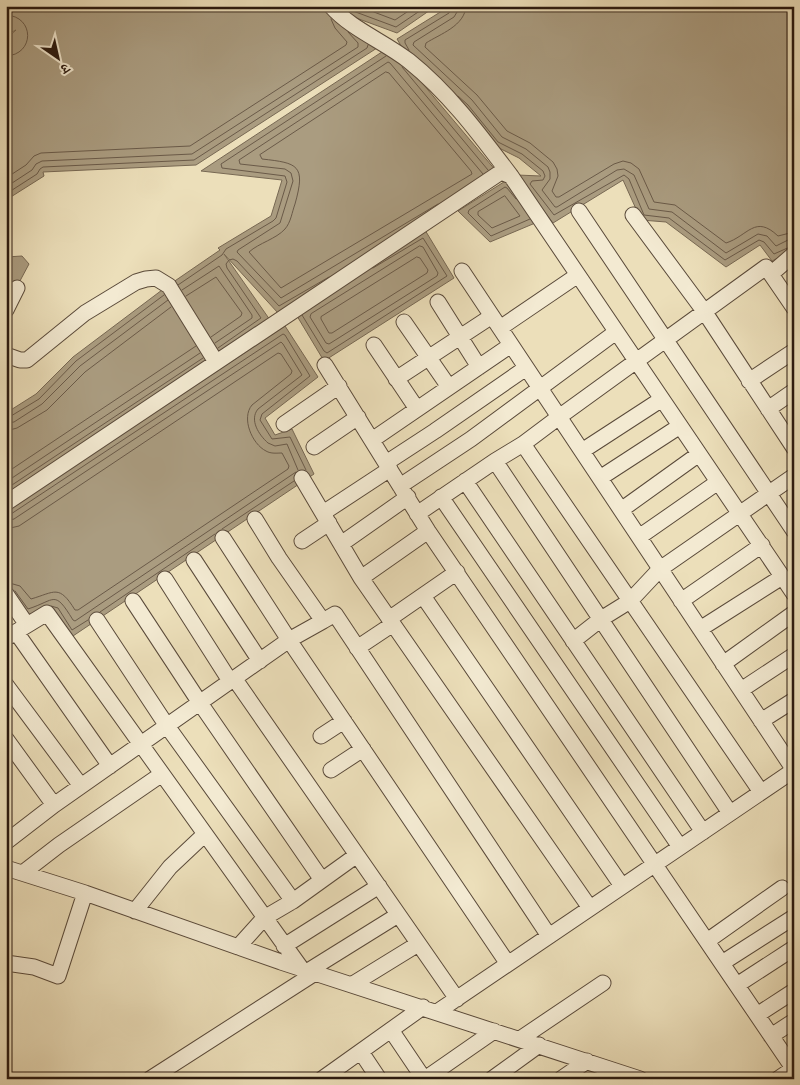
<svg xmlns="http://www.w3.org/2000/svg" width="800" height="1085" viewBox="0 0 800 1085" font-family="'IM FELL English','Noto Serif Devanagari',serif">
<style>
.water{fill:#aa9c80;stroke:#776853}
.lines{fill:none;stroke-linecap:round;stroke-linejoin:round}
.shore{stroke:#6a5a48;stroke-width:1}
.minor-casing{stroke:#5a4a3a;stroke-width:17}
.minor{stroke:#f3ead2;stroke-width:15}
</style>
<rect width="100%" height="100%" fill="#ecdfba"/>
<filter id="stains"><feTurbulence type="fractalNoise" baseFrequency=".004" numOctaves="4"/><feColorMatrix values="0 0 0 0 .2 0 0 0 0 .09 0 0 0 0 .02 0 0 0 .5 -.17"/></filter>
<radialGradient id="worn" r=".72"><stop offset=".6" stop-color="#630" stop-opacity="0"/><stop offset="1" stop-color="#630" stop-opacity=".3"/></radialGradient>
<!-- water -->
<path class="water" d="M6,6H436L397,33L348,15L377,48L196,165L43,172L44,176L6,200V39L16,30L6,35Z
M450,6H794V250L772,261L760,245L726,267L666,222L641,220L623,180L553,223L517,175L541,176L519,158L495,146L407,56L397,39Z
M391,46L502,178L278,313L224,254L270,320L6,495V413L36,394L73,357L166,287L220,250L218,248L271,216L282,180L201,171Z
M507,180L540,221L490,242L458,211Z
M425,230L454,278L324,361L294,311Z
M22,256L29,264L6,307V257Z
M285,326L318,377L265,418L275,435L292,429L314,474L70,638L54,610L24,624L6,597V511Z"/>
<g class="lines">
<!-- shore -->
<path class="shore" d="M358,6L395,20L416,6
M458,6L457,12L454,17L414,42L413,45L472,100L502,137L526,149L548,167L550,172V179L542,190L555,207H557L617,170L624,169L634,175L649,209L672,212L726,253L758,234L767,236L776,246L788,240L794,239
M466,6C465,26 440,34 426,43L425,47L477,95L507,131L530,143L553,162L557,169L558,176L552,191L556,197H559L614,164L623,161L631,163L639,169L654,202L675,205L726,243C748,236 755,214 778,236L794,232
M349,11H353L396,27L427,6
M6,15C35,16 35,55 6,56
M409,50L405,43V40L449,13L452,6
M402,67L488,170
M386,72L389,73L471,171L472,174L281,288L249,252C259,243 276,239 285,229C291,222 292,212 295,204C306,165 298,163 262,159L260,155Z
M458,96L468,105L498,142L522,154L543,171L545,176L543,180L532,181L530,184L554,215L624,175L629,179L644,215L669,218L725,260L759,240L764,242L774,254L792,246
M6,178L26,165L34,156L41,153L190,146L346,45L347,42L335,28L331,19
M6,187L32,170L36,164L42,161L192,154L358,47V43L348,32
M6,194L37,174L40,169L43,167L194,160L367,48L368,45
M505,196L520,216L492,228L478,215V212Z
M516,199L507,188L505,187L469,210L468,213L491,236L530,219
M438,204L281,298L237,252L238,250L280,223L293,181L291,173L285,169L240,164L239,160L388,62L390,63L483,174
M420,246L423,247L438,273L437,276L329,344L326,343L310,317L311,314Z
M417,257L420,258L428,270L427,273L332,333H329L321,319V317Z
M178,285L222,255L226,249L273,221L276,218L287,182L285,176L222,168L221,164L386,56
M182,290L219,266L252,315V318L215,343
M186,296L216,277L242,313L241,316L211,337
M302,315L324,351L327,353L447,276L423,238L373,268
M218,348L261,318L227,268L226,264L229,260L233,259L237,261L279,306L329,277
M6,417L11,416L39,399L76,361L164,295
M6,423L14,422L42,404L80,366L168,300
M6,431L17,428L47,410L85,372L171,307
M6,473L196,346
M6,482L200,353
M6,489L203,358
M6,515L11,514L283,334L285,335L310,376L262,414L260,420L272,439L290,437L306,470
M6,521L14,519L281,342L283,344L302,375L258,409C249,420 259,435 268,443L275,446L287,444L298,470
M6,529L19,526L278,353L281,354L292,371L291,374L252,405C241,418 252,444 266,451C271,454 277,453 282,453L289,466L288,469L78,610H75C59,584 55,592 31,599L20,586L6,582
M222,529L294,481
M15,591L28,609C56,600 54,589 73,620L75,621L296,472
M51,606L58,608L72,630L88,620
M100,612L215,534"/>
<!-- minor casing -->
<g class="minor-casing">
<path id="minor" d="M331,6C351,29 385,42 409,61C449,93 480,135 511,176
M579,211L794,531
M633,215L704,311L794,448
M462,271L794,770
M771,274L794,254
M438,302L479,367
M6,310L17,288
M404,322L449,387
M500,328L578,275
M374,345L417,409
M6,355L20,360H27L85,313L136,282L146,279L156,278L169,286L172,291L216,362
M325,365L428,531L793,1068
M396,379L492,316
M749,381L794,351
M768,409L794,391
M284,424L339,386
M372,440L511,345
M523,444L761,792
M314,447L358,417
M582,451L662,399
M495,461L730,813
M386,463L435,431L526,368
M302,478L361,578L590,908
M600,478L680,426
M465,481L703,832
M400,486L471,439L616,332
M441,497L680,847
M6,503L501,172L511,176L794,594
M621,510L699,454
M323,513L390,469
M417,514L495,461L523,444L559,417L766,267L794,308
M255,519L279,558L323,621L335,614L549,936
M639,537L718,482
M223,538L289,640L508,964
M302,541L329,523
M341,544L408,497
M194,560L260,661
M361,578L428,531
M165,579L230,681
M6,594L27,625
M423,596L622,886
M133,601L200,703L322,880
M681,601L762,545
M389,619L457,572
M97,620L167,726L293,901
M700,629L782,577
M16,632L110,766
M6,638L47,613L301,968
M573,641L601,619L630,601L660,569L794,476
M357,648L393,624
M723,664L794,613
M234,678L457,999
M6,685L81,786
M741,690L794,655
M761,721L794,700
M321,736L344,721
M6,739L54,805
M331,770L363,749
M6,842L54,805L289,640L323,621
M6,868L85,893L281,962L640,1079
M24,872L59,845L162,774
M135,911L170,867L205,834
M707,941L782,888
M284,946L379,886
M238,947L264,918L293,901L357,855
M6,963L34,967L58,976L85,893
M722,963L794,917
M308,971L398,915
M353,984L418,944
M737,985L794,948
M437,1012L794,770
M757,1015L794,991
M391,1030L424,1079
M771,1036L794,1021
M520,1039L603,983
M361,1052L379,1079
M150,1079L315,973
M322,1079L423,1007
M425,1079L494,1031
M492,1079L539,1045
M561,1079L587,1061
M778,1079L794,1068"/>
</g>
<!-- minor -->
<use href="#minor" class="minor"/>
</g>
<!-- margin -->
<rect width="800" height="1085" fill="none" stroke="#ecdfba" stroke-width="25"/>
<rect x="8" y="8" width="785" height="1070" fill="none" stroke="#2a190f" stroke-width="2.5"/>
<rect x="12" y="12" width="775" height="1060" fill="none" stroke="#2a190f"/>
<!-- north arrow -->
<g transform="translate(58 58) rotate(146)" stroke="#f3ead2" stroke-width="4" paint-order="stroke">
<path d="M0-4L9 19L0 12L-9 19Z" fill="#2a190f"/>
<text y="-8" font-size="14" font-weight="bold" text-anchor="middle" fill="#2a190f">उ</text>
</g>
<rect width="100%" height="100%" filter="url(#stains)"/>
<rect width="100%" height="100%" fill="url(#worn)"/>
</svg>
